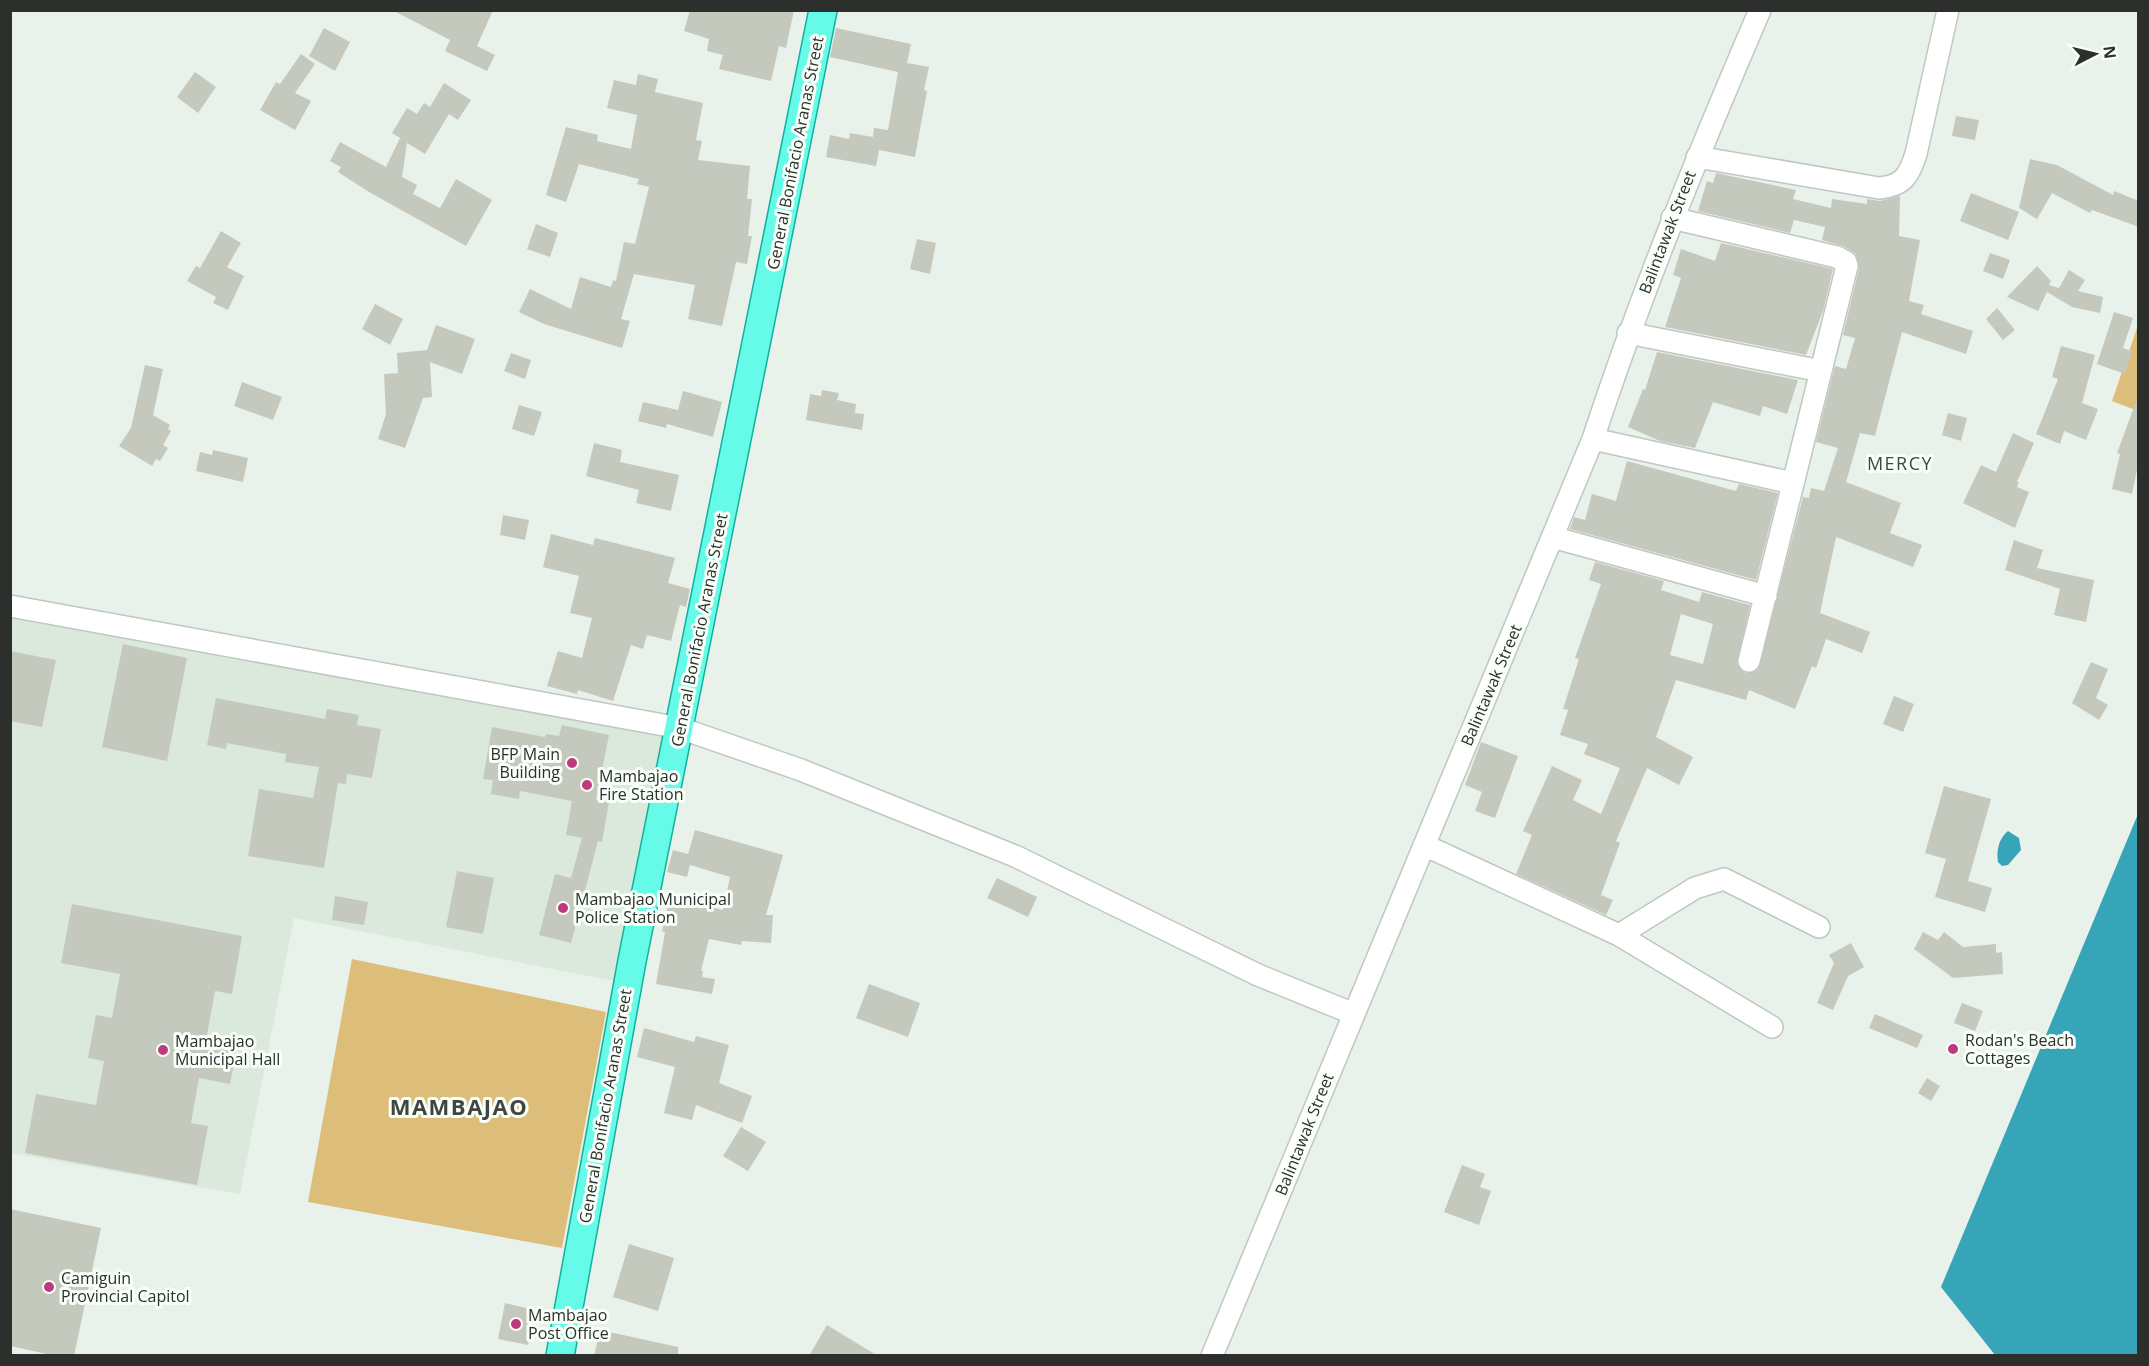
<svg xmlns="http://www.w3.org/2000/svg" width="2149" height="1366" viewBox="0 0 2149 1366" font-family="'Open Sans',sans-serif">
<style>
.built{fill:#dae9db}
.green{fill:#dcbd7a}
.water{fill:#36a5b7}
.building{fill:#c5c8bd;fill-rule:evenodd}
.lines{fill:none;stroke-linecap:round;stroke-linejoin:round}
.minor-casing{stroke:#bfc8c0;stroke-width:24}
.major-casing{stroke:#0fb29c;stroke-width:30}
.minor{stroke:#fff;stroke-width:21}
.major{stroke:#66fbe8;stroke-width:27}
.poi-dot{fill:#be3a7f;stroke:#f8fff8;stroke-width:2}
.labels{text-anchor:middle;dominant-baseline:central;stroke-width:6;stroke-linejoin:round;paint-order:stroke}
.street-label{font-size:16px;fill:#2c2f2c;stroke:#f8fff8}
.poi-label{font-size:16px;fill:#2c2f2c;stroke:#f8fff8;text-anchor:start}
.neighbourhood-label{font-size:18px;letter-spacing:1.5px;fill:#3f463f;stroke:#f8fff8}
.district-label{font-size:22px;font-weight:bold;letter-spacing:1.5px;fill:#3f463f;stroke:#f8fff8}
</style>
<rect width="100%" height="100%" fill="#e9f2ea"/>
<!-- built -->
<path class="built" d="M10,618L663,737L614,981L294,918L240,1194L11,1153Z"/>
<!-- green -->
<path class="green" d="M2138,325V411L2112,401Z
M352,959L606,1012L562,1248L308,1202Z"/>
<!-- water -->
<path class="water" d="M2138,814V1355H1995L1941,1287Z
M2008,831L2019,838L2021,850L2008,865L2002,866L1998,862C1996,851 1999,838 2008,831Z"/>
<!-- building -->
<path class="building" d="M392,10H493L477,46L495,55L487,71L445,51L450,40Z
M690,10H794L786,48L779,46L771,81L719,69L723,55L707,51L709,39L684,31Z
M324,28L350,42L335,71L309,56Z
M836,28L911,44L907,63L929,67L924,90L927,91L915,157L879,150L876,166L826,157L830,135L849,139L850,133L873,137L874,128L888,130L898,72L830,57Z
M301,54L315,64L295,93L311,101L295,130L260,110L276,82L280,84Z
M195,72L216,87L198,113L177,97Z
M638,74L658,79L655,92L703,103L696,140L702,141L698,160L750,166L747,199H752L748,236H752L747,264L736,262L722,326L688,319L695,285L634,274L621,319L630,321L622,348L544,324L519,312L530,289L571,309L580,277L611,287L613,280L616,281L624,242L635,244L649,187L637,184L639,179L579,164L566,202L546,195L566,127L598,135L597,141L631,149L637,115L607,108L614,80L636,85Z
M444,83L471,100L458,120L449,114L425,154L407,143L402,177L417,185L413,194L440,208L456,179L492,200L466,246L369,192L338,172L341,167L330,161L340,142L386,167L400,138L392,133L407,108L417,114L424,103L430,107Z
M1956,116L1979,120L1975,140L1952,136Z
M2030,159L2057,165L2113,195L2114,191L2139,201V227L2092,210L2090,213L2052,193L2037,219L2019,208Z
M1716,173L1796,190L1793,199L1831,208L1832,199L1867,204V199L1880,201L1900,196L1899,236L1920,240L1909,301L1924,305L1921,314L1973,331L1966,354L1902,332L1875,436L1860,433L1846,482L1901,503L1890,533L1922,545L1913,567L1836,537L1820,613L1870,632L1862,653L1826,639L1816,668L1812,666L1795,709L1749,690L1746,700L1676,680L1656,737L1693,757L1679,785L1647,768L1616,841L1620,843L1601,895L1613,900L1606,915L1516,874L1532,835L1523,831L1552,766L1582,780L1573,800L1601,814L1620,768L1584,754L1588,744L1560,735L1568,710L1563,709L1579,659L1575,658L1601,584L1589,580L1595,562L1664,581L1661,590L1699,602L1702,592L1750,605L1737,664L1745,673L1758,670L1803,497L1809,498L1811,488L1824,491L1838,448L1816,442L1835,366L1846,369L1855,338L1843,335L1859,269L1856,254L1843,246L1822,240L1825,227L1794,220L1790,233L1698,211L1707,181L1713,183ZM1681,614L1713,624L1703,664L1670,655Z
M1971,193L2019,212L2008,240L1960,221Z
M536,224L558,233L550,257L527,249Z
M221,231L241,243L227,267L244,276L228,310L213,303L216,297L187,281L196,266L200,268Z
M917,239L936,243L930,274L910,269Z
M1721,243L1833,269L1823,311L1806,355L1665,327L1681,278L1673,275L1681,249L1715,261Z
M1990,253L2010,260L2003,279L1983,271Z
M2037,266L2051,281L2049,285L2059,288L2069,270L2085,280L2078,291L2103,297L2100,313L2072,307L2047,292L2038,311L2007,297Z
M375,304L403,319L390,345L362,329Z
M1997,308L2015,330L2003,340L1986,319Z
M2114,312L2133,318L2123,348L2132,351L2125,374L2097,364Z
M436,325L475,339L462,374L430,362L432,397L423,398L405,448L378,439L386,414L384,374L398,373L397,353L427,350Z
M2061,346L2095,355L2082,403L2098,409L2086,440L2064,431L2060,444L2036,434L2058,379L2052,377Z
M1657,352L1798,380L1787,414L1763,406L1760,416L1713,402L1695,448L1660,441L1628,427L1643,389L1645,390Z
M511,353L531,360L525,379L504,371Z
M145,365L163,369L153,415L170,425L168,429L171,431L163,445L168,448L160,461L156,459L152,466L119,446L131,428Z
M242,382L282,397L273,420L234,406Z
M822,390L839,393L837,400L856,404L855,413L864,414L862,430L806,420L810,394L821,396Z
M683,391L722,402L713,437L667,424L666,428L638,421L643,402L678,410Z
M2137,399L2139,460L2132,494L2112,489L2120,454L2117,453Z
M519,405L542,412L534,436L512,429Z
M1948,413L1967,418L1961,441L1942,435Z
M2013,433L2034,443L2017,482H2019L2017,487L2029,492L2015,528L1963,503L1981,465L1996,472Z
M594,443L622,450L620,462L679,475L671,511L636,503L639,490L586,476Z
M213,450L248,458L243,482L196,471L200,452L212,455Z
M1627,461L1736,491L1739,484L1778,493L1756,580L1570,529L1574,517L1585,520L1592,494L1616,501Z
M503,515L529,520L525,540L500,535Z
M551,534L593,545L595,538L675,558L668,583L690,589L686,607L680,605L671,641L647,635L643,649L631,645L613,701L578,690L577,694L547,686L558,651L582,658L592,618L570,613L579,576L543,567Z
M2014,540L2043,550L2037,568L2094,580L2086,622L2054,615L2060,589L2005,570Z
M123,644L187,658L167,761L102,747Z
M10,651L56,660L42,727L10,721Z
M2091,662L2108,669L2096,698L2108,705L2099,720L2072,703Z
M1894,696L1914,704L1903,732L1883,724Z
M216,698L325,719L327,709L359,715L357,725L381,729L372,778L347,774L346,784L338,783L324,868L248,856L259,789L313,798L319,767L285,762L286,754L227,743L226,749L207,745Z
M562,725L609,735L596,800L609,802L602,842L598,841L571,943L539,935L555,874L571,878L582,838L566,835L572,801L520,791L519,799L491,794L493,780L483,779L492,727L545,737L546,734L559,736Z
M1481,742L1518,756L1495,818L1475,811L1482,792L1465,785Z
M1944,786L1991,799L1968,881L1992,888L1985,912L1935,897L1946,859L1925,853Z
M695,830L783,855L766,915H773L771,943L742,941L741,945L709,939L701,971H703L702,977L715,979L712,994L656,984L665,932L662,931L670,897L723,910L730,877L690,865L687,877L667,872L673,850L688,854Z
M457,871L494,878L483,934L446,927Z
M997,878L1037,897L1028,917L987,898Z
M335,896L368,902L364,925L332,920Z
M72,904L242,936L232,994L215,991L207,1035L238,1041L230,1084L199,1078L191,1123L208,1126L197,1185L25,1153L36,1094L96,1105L104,1061L88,1058L96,1015L112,1018L120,974L61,963Z
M1923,932L1938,940L1944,932L1963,947L1996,944V953L2002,952L2003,974L1953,978L1914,949Z
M1851,943L1864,967L1848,976L1833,1010L1817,1003L1834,963L1829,955Z
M869,984L920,1003L908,1037L856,1018Z
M1962,1003L1983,1011L1975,1031L1954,1023Z
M1875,1014L1923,1035L1917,1048L1869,1028Z
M644,1028L694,1042L696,1036L729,1045L719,1083L752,1096L742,1123L696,1105L692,1120L664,1113L675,1067L637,1057Z
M1927,1078L1940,1086L1931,1101L1918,1093Z
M741,1127L766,1142L748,1171L723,1156Z
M1462,1165L1485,1174L1480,1187L1491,1191L1479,1225L1444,1212Z
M10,1209L101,1228L74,1356H56L10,1346Z
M629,1244L674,1258L658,1311L613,1297Z
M505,1303L535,1310L528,1345L498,1339Z
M827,1325L878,1356H809Z
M600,1330L678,1347V1356H594Z"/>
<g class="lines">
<!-- minor casing -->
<g class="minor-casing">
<path id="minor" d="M1697,157L1879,188C1903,186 1909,176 1916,154L1948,10
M1672,218L1837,257L1846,262L1847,266L1749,661
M1628,333L1821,371
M1593,439L1793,483
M1552,537L1766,596
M10,606L680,728L801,770L1015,856L1258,975L1354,1014
M1424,845L1619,935L1772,1027
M1619,935L1695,888L1724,879L1819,927
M1212,1356L1593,439C1641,293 1699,152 1760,10"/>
</g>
<!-- major casing -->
<g class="major-casing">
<path id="major" d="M560,1356L632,961L823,10"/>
</g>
<!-- minor -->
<use href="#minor" class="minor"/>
<!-- major -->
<use href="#major" class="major"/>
</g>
<!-- markers -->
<g class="poi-dot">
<circle cx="572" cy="763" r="6"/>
<circle cx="587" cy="785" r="6"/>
<circle cx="563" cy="908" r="6"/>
<circle cx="1953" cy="1049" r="6"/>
<circle cx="163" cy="1050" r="6"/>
<circle cx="49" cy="1287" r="6"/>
<circle cx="516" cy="1324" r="6"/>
</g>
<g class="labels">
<!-- street labels -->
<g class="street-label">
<text transform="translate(795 153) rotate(-79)">General Bonifacio Aranas Street</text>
<text transform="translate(1667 232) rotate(-69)">Balintawak Street</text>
<text transform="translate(699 630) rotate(-79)">General Bonifacio Aranas Street</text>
<text transform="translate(1491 685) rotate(-67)">Balintawak Street</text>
<text transform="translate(605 1106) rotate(-80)">General Bonifacio Aranas Street</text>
<text transform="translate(1304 1134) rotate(-68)">Balintawak Street</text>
</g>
<!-- poi labels -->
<g class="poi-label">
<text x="560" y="754" text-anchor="end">BFP Main<tspan x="560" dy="18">Building</tspan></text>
<text x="599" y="776">Mambajao<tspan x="599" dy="18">Fire Station</tspan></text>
<text x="575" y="899">Mambajao Municipal<tspan x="575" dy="18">Police Station</tspan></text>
<text x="1965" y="1040">Rodan's Beach<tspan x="1965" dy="18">Cottages</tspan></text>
<text x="175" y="1041">Mambajao<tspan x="175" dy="18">Municipal Hall</tspan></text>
<text x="61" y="1278">Camiguin<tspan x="61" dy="18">Provincial Capitol</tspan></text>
<text x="528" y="1315">Mambajao<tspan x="528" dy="18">Post Office</tspan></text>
</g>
<!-- neighbourhood labels -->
<g class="neighbourhood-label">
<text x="1900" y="463">MERCY</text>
</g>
<!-- district labels -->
<g class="district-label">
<text x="459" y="1106">MAMBAJAO</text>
</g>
</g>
<!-- border -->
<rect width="2149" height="1366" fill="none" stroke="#2c2f2c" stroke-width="24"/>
<!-- north arrow -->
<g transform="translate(2095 54) rotate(83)" stroke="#f8fff8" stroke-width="4.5" paint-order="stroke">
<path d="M0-4.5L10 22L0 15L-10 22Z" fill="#2c2f2c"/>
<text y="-9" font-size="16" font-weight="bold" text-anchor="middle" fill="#2c2f2c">N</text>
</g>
</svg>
